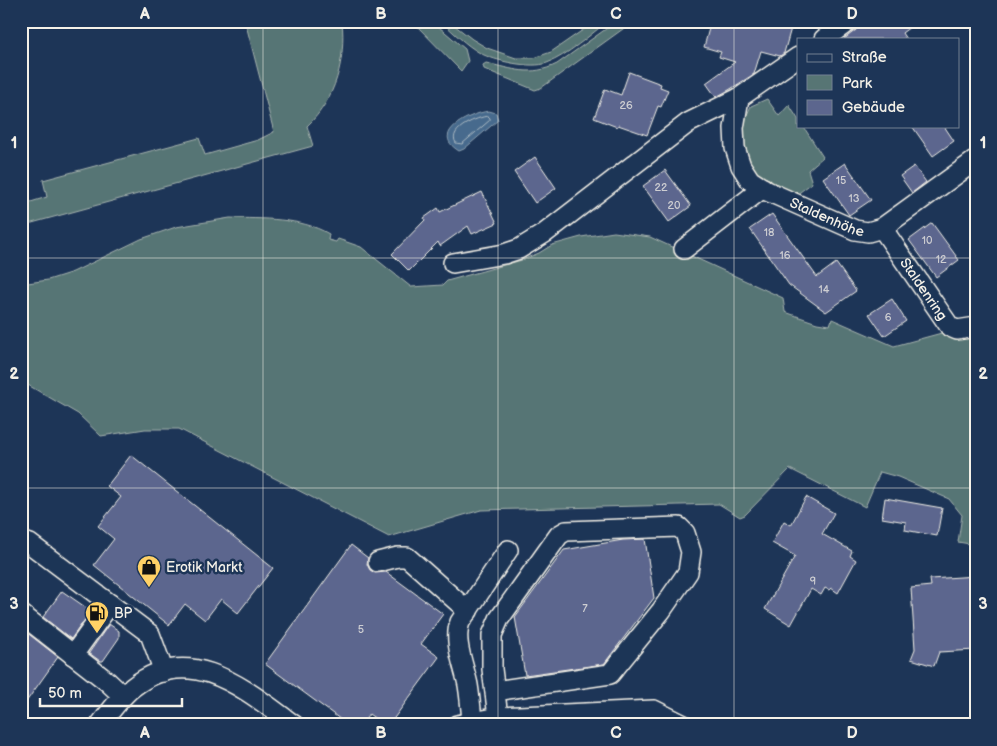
<svg xmlns="http://www.w3.org/2000/svg" width="997" height="746" viewBox="0 0 997 746" font-family="'Balsamiq Sans',sans-serif">
<style>
.green{fill:#577574;stroke:#a6b3ae}
.water{fill:#466a8d;stroke:#8ca0b1}
.lines{fill:none;stroke-linecap:round;stroke-linejoin:round}
.shore{stroke:#aebbc4;stroke-width:1}
.building{fill:#5c668e;stroke:#f4f1e8}
.minor-casing{stroke:#f4f1e8;stroke-width:22}
.minor{stroke:#1d3557;stroke-width:19}
.grid{fill:none;stroke:#f4f1e8;stroke-width:1;stroke-opacity:0.55}
.labels{text-anchor:middle;dominant-baseline:central;stroke-width:5;stroke-linejoin:round;paint-order:stroke}
.number-label{font-size:11px;fill:#ceced2}
.street-label{font-size:14px;fill:#f4f1e8;stroke:#1d3557}
.poi-label{font-size:14px;fill:#f4f1e8;stroke:#1d3557;text-anchor:start}
.neatline{fill:none;stroke:#f4f1e8;stroke-width:2}
.grid-label{font-size:16px;text-anchor:middle;font-weight:bold;fill:#f4f1e8}
</style>
<rect width="100%" height="100%" fill="#1d3557"/>
<filter id="ink" filterUnits="userSpaceOnUse"><feTurbulence type="fractalNoise" baseFrequency=".02" numOctaves="2"/><feDisplacementMap in="SourceGraphic" scale="10" xChannelSelector="R" yChannelSelector="G"/><feConvolveMatrix kernelMatrix="1 2 1 2 8 2 1 2 1" color-interpolation-filters="sRGB"/></filter>
<g filter="url(#ink)">
<!-- green -->
<path class="green" d="M245,21H342C346,59 336,99 307,126L313,146L21,226V205L47,197L43,180L199,138L205,155L258,140L274,132Z
M408,21H432L465,49L468,61L461,71L417,26Z
M441,21H449L472,39L487,48L516,58H534L551,52L596,21H608C591,34 567,56 547,63C532,69 494,61 480,53C466,45 453,32 441,21Z
M617,21H634L541,88L535,90L484,69L483,65L486,63C513,69 531,77 557,64Z
M767,99L779,116L789,105L798,119V126H803L823,157L808,170L812,183L796,195L767,185L747,161L739,132L751,106Z
M230,218C262,219 300,217 329,234L328,240L336,242L338,239L361,247L411,287L443,285L447,281L522,260L539,253L552,245L581,237L614,232L650,237L783,298L785,312L817,323L830,325L832,319L894,346L949,331L976,332V545L958,542L962,515L949,499L898,477L880,472L865,507L790,469L745,515L740,517L719,504L481,510L389,537L179,429H145L101,436L78,414L21,381V284L48,280L73,272L141,239L176,227Z"/>
<!-- water -->
<path class="water" d="M489,111L496,113L498,120L464,149L459,151C428,132 472,113 489,111Z"/>
<g class="lines">
<!-- shore -->
<path class="shore" d="M488,116L490,118V120L462,144L456,143C447,129 478,117 488,116Z"/>
</g>
<!-- building -->
<path class="building" d="M711,21H793L784,53L780,56L761,51L754,74L729,90L716,97L706,83L735,62L719,57L721,52L704,47Z
M860,21H918L902,33L906,39H844L856,30Z
M629,72L661,84L660,87L668,90L661,107L658,106L647,135L618,125L617,127L594,118L605,89L621,95Z
M912,126H944L954,141L933,156Z
M535,157L556,188L535,203L514,172Z
M845,163L871,200L849,215L823,178Z
M914,166L926,182L912,193L900,176Z
M665,170L691,206L669,222L643,186Z
M482,192L497,223L472,234L468,226L440,246L438,242L409,271L392,254L425,220L424,218L438,208L440,212Z
M772,214L817,277L836,263L856,291L826,312L789,285L750,229Z
M932,223L959,260L936,277L909,240Z
M892,299L906,321L884,336L869,314Z
M131,455L273,568L238,613L221,599L205,620L185,604L169,625L94,565L114,539L98,526L121,497L107,486Z
M806,497L834,513L822,534L852,551L850,556L856,560L838,593L831,588L829,590L825,588L821,595L811,589L791,625L765,609L795,556L772,543L784,521L791,525Z
M885,498L942,508L937,536L905,530L906,522L882,518Z
M645,539L654,598L604,664L525,675L515,617L564,550L623,540Z
M351,545L368,558L367,564L370,570L375,573L386,572L443,614L421,644L439,657L389,725H384L369,714L362,725H348L265,664Z
M976,576V650L939,652L934,666L911,659L915,649L911,588L931,586L930,579Z
M62,591L91,611L71,639L43,617Z
M109,624L119,631V638L103,661H100L89,653Z
M21,628L58,657L21,709Z"/>
<g class="lines">
<!-- minor casing -->
<g class="minor-casing">
<g id="minor">
<path d="M824,39L849,21"/>
<path id="s1" d="M739,98L734,128L735,148L741,166L750,180L767,191L855,230L868,232L882,228L976,160"/>
<path id="s2" d="M882,228L950,327L957,330L976,327"/>
<path d="M684,249L763,188"/>
<path d="M453,263L504,254L519,249L545,233L688,123L739,98L798,57"/>
<path d="M21,541L30,544L150,634L164,672"/>
<path d="M378,562L398,557H407L468,611"/>
<path d="M21,614L108,682L123,696"/>
<path d="M73,655L110,604"/>
<path d="M495,691L610,674L661,611L688,572L691,552L685,533L679,527L566,531L559,535L499,619L492,635V669L498,717"/>
<path d="M472,721C471,709 470,697 468,685C464,665 453,641 460,622L508,550"/>
<path d="M100,725C110,712 120,697 133,687C191,641 247,691 294,725"/>
<path d="M457,725L498,717L654,710L684,725"/>
</g>
</g>
<!-- minor -->
<use href="#minor" class="minor"/>
</g>
</g>
<!-- grid -->
<path class="grid" d="M263,21V725M498,21V725M734,21V725M21,258H976M21,488H976"/>
<!-- icons -->
<defs>
<g id="shop-pin" transform="scale(1.25)"><path d="M0 17L-7.5 6A9.5 9.5 0 1 1 7.5 6Z" fill="#ffd166" stroke="#1d3557"/><path d="M-5-2.5h2.3a2.7 3.5 0 0 1 5.4 0H5L5.5 6h-11ZM-1.5-2.5h3a1.5 2.3 0 0 0-3 0Z" fill="#111"/></g>
<g id="fuel-pin" transform="scale(1.25)"><path d="M0 17L-7.5 6A9.5 9.5 0 1 1 7.5 6Z" fill="#ffd166" stroke="#1d3557"/><path d="M-5.5-6h7V0h2V4h1.3V-2.5L3-4.5l.8-.8L6-3V5H2.5V1h-1V6h-7ZM-4.2-4.7v3.2H.2V-4.7Z" fill="#111"/></g>
</defs>
<g fill-rule="evenodd">
<use href="#shop-pin" x="149" y="567"/>
<use href="#fuel-pin" x="97" y="613"/>
</g>
<g class="labels">
<!-- number labels -->
<g class="number-label">
<text x="626" y="105">26</text>
<text x="841" y="180">15</text>
<text x="661" y="187">22</text>
<text x="854" y="198">13</text>
<text x="674" y="205">20</text>
<text x="769" y="232">18</text>
<text x="927" y="240">10</text>
<text x="785" y="255">16</text>
<text x="941" y="259">12</text>
<text x="824" y="289">14</text>
<text x="888" y="317">6</text>
<text x="813" y="581">9</text>
<text x="585" y="608">7</text>
<text x="361" y="629">5</text>
</g>
<!-- street labels -->
<g class="street-label">
<text stroke="none"><textPath href="#s1" startOffset="172">Staldenhöhe</textPath></text>
<text stroke="none"><textPath href="#s2" startOffset="74">Staldenring</textPath></text>
</g>
<!-- poi labels -->
<g class="poi-label">
<text x="166" y="567">Erotik Markt</text>
<text x="114" y="613">BP</text>
</g>
</g>
<!-- margin -->
<rect width="997" height="746" fill="none" stroke="#1d3557" stroke-width="55"/>
<!-- legend -->
<rect x="797" y="38" width="162" height="90" fill="#1d3557" stroke="#738091"/>
<rect x="807" y="54" width="25" height="8" fill="#1d3557" stroke="#738091"/>
<text x="842" y="62" font-size="15" fill="#f4f1e8">Straße</text>
<rect x="807" y="75" width="25" height="15" fill="#577574" stroke="#738091"/>
<text x="842" y="88" font-size="15" fill="#f4f1e8">Park</text>
<rect x="807" y="100" width="25" height="15" fill="#5c668e" stroke="#738091"/>
<text x="842" y="112" font-size="15" fill="#f4f1e8">Gebäude</text>
<!-- scale -->
<path d="M40 698v8h142v-8" fill="none" stroke="#f4f1e8" stroke-width="2.5"/>
<text x="48" y="698" font-size="15" fill="#f4f1e8" stroke="#1d3557" stroke-width="4" paint-order="stroke">50 m</text>
<rect x="28" y="28" width="942" height="690" class="neatline"/>
<g class="grid-label">
<text x="145" y="19">A</text>
<text x="381" y="19">B</text>
<text x="616" y="19">C</text>
<text x="852" y="19">D</text>
<text x="14" y="148">1</text>
<text x="983" y="148">1</text>
<text x="14" y="379">2</text>
<text x="983" y="379">2</text>
<text x="14" y="609">3</text>
<text x="983" y="609">3</text>
<text x="145" y="738">A</text>
<text x="381" y="738">B</text>
<text x="616" y="738">C</text>
<text x="852" y="738">D</text>
</g>
</svg>
